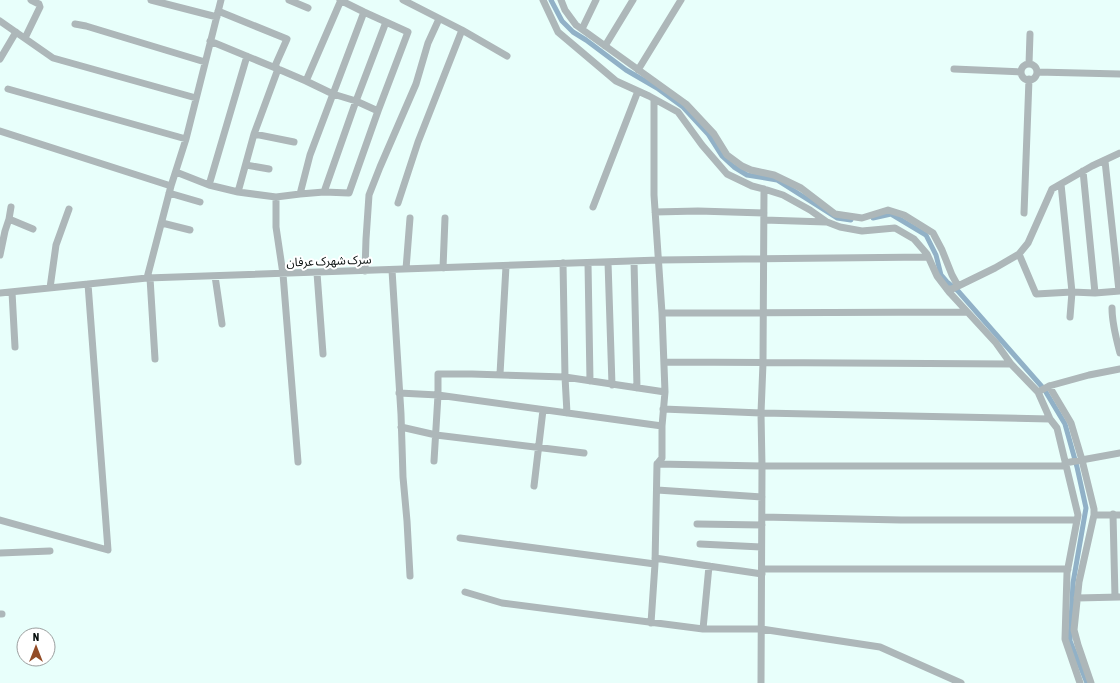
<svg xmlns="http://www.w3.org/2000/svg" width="1120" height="683" viewBox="0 0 1120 683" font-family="'Asap Condensed','Noto Sans Arabic',sans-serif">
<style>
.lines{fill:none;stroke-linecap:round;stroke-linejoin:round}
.canal{stroke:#91b1c7;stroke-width:5}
.minor{stroke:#adb7b9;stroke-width:7}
.labels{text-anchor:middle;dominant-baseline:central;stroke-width:4;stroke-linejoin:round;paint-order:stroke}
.street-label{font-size:12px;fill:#080f0e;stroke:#fff}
</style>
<rect width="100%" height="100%" fill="#e8fffb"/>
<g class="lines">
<!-- canal -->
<path class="canal" d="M551,0L562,21L573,32L586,40L626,70L657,88L683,107L708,134L722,156L734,167L747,175L777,180L837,218L851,220
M873,218L891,214L926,235L936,255L941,275L947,282L958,291L1044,389L1065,424L1077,467L1086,508L1073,583L1070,641L1087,683"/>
<!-- minor -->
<path class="minor" d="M151,0L217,17
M289,0L308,8
M340,0L364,12L408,32L378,111
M403,0L462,30L507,56
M543,0L558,32L616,81L649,96L678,112L702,145L727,174L752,186L764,189L783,195L810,210L827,222L840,227L862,231L895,228L914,239L927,254L937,276L950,293L996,343L1011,364L1038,392L1050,419L1057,428L1078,515L1067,573L1065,639L1080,683
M561,0L565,10L576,25L686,104L714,134L727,155L742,166L751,170L774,175L801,188L835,214L862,218L888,210L904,215L933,233L942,250L952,275L958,286
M218,11L287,39L275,66L278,69L306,81L333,94L310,155L300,194L276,197L238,192
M0,21L53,58L196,98
M75,24L86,26L205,62
M582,29L596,0
M25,38L40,7L39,4L31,0
M605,46L633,0
M0,59L16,32
M1029,64L1030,34
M1021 72a8 8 0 1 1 16 0a8 8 0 1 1-16 0Z
M954,69L1021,72
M638,70L681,0
M1037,72L1120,74
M306,81L341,0
M8,89L186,139
M0,131L171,186
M254,134L294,142
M1105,161L1119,291
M246,165L269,169
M1083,171L1095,293
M176,172L209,185L238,192L254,134L278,69L210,41
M1061,184L1072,292L1070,317
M209,185L247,56
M324,192L349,193L378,111L356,101L386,22
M169,193L200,202
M300,194L324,192L356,101L333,94L364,12
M276,197V227L283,274L298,462
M398,203L418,142L462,30
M593,207L638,91
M655,212L698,211L764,213
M1024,213L1029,79
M9,219L33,229
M764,220L826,222
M162,223L190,230
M1019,254L1036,294L1072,292L1095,293L1120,291
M0,255L5,231L9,219L11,207
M634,261L637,388
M608,262L612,385
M563,263L565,377L567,413
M588,263L590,381
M443,268L445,218
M406,269L410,218
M392,270L401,414L403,477L407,521L410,576
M365,271L366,239L369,195L380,167L416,84L428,43L439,19
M317,273L323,354
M215,276L222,324
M147,278L171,186L186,139L221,0
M150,278L155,359
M50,288L56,245L69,209
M947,289H952L995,268L1019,254L1028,243L1052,189L1092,166L1120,153
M12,292L15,347
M0,293L147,278L659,260L928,257
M1112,308C1112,324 1116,338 1120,353
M662,313L967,312
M664,362L1011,364
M500,374L506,266
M1049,386L1071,423L1082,460L1094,509V515L1079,582L1074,630L1078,645L1091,683
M1038,392L1049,386L1089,375L1120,369
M399,393L438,395L662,426
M663,409L761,413L1050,419
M401,427L436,435L584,453
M434,461L438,395V374H472L565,377L665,392
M1065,463L1120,453
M657,464L762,466H1066
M534,486L543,410
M657,490L762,497
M1113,514L1115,597
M1094,515H1120
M762,517L901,520H1077
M0,520L108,550L88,284
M697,524L762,525
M460,538L655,564
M700,544L761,547
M0,553L50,551
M655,558L762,574
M762,569H1068
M465,592L502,603L703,629H761L880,647L961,683
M1077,598L1120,597
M0,614H2
M651,623L655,564L657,464L662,458V426L665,392L662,313L654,195V99
M703,629L709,566
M761,683L762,466L761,413L763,363L764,189"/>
</g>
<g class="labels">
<!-- street labels -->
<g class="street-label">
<text transform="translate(329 261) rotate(-2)">سرک شهرک عرفان</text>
</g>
</g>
<!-- north arrow -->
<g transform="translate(36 647)"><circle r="19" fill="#ffffff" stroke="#9c9f9f"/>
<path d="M0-3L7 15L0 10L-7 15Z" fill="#934c27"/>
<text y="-6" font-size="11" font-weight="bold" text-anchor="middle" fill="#080f0e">N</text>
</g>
</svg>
